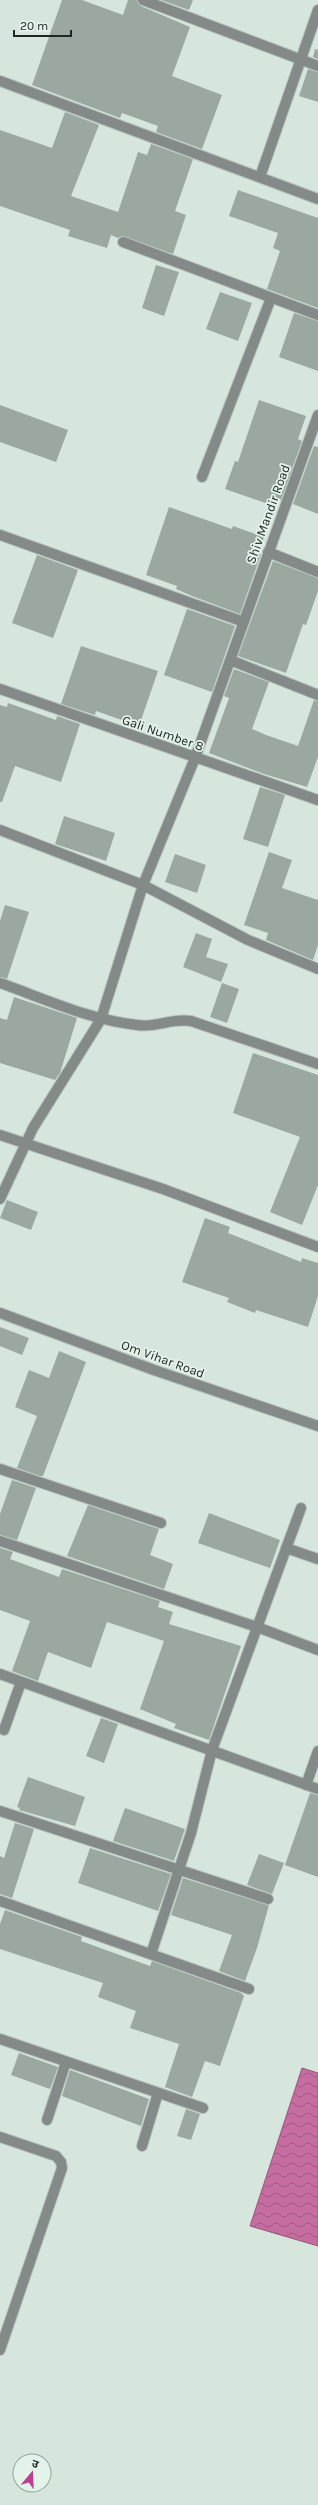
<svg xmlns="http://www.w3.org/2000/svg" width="318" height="2505" viewBox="0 0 318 2505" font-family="Karla,'Noto Sans Devanagari',sans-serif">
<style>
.water{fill:url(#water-waves);stroke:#94587a}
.building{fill:#9aa8a0}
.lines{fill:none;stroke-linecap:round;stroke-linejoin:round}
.minor-casing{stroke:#b6c3bc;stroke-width:12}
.minor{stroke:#848a87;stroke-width:10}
.labels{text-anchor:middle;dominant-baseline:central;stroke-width:3.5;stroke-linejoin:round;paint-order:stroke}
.street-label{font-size:13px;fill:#202623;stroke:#e4f3ea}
</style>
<defs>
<pattern id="water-waves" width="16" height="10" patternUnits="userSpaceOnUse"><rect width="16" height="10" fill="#c56da0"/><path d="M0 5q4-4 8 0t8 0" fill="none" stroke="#a05982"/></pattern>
</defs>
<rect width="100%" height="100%" fill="#d7e6dd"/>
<!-- water -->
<path class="water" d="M302,2068L318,2073V2246L250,2226Z"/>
<!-- building -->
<path class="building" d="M62,0H82L123,15L128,0H137L141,6L190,27L172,76L222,95L202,149L156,132L158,126L122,113L120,118L32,85Z
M161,0H193L189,10Z
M315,49L318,50V59L313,57Z
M308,69L318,72V102L299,96Z
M65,112L99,125L71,196L118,212L138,152L147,155L151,144L193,159L175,211L186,215L173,254L122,236L118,238L111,235L107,248L68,236L70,230L0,206V130L52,148Z
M238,190L318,218V308L267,289L280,251L273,248L278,233L229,216Z
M156,265L179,272L164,316L142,308Z
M220,292L252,303L238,341L206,329Z
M294,313L318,321V371L279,357Z
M259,400L306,416L298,439L302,441L281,500L277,498L274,506L225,489L235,461L238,462Z
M0,405L68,430L56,462L0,442Z
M314,446L318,447V514L293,504Z
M169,507L232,529L233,526L264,537L258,553L261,554L240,614L192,596L176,589L177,586L146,575Z
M37,555L78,570L53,638L12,623Z
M273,561L318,578V591L306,625L303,624L286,673L238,656Z
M187,609L235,626L212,692L164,675Z
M81,646L158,671L139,726L96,711L95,715L61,704Z
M234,669L269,682L252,729L266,735L298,746L314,700L318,701V757L307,787L264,774L209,753L229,698L224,696Z
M8,703L56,720L57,716L80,724L61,782L15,766L2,802H0V705L7,707Z
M260,787L285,795L268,847L243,839Z
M64,816L115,833L106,861L55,844Z
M269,852L292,860L282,888L318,900V945L313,960L266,940L268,933L244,925Z
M175,854L206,865L197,893L165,882Z
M5,905L29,912L7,979L0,977V921Z
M196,933L212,939L206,957L228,964L221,982L183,967Z
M222,983L239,989L227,1023L210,1017Z
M14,997L77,1018L60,1073L55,1080L0,1063V1018L7,1020Z
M253,1053L318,1075V1185L302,1225L270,1212L300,1137L233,1113Z
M7,1200L38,1212L31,1230L0,1218Z
M205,1218L230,1227L228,1233L301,1262L302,1258L318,1263V1296L308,1327L256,1310L255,1313L227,1302L229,1298L182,1282Z
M0,1327L29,1338L22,1355L0,1346Z
M59,1351L86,1362L43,1476H40L17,1468L37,1416L15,1407L29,1370L49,1378Z
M12,1480L36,1488L17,1540L0,1535V1514Z
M88,1505L159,1529L150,1555L173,1564L164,1589L67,1556Z
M209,1513L280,1540L270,1568L198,1543Z
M0,1548L13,1552L10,1559L59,1577L62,1569L160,1601L158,1607L173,1612L169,1624L241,1646L209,1740L174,1728L176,1724L140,1709L164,1641L107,1622L91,1668L48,1652L38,1681L12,1671L30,1621L0,1610Z
M101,1718L118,1724L104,1763L86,1756Z
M28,1777L85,1797L75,1826L19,1810L20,1808L17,1807Z
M310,1793L318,1795V1877L285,1865Z
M125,1808L185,1829L174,1861L113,1841Z
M15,1823L34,1829L12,1898L0,1894V1856L4,1858Z
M90,1848L171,1874L158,1911L78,1883Z
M259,1854L284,1863L272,1894L247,1885Z
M183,1878L269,1905L257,1948L245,1981L219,1971L232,1935L171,1915Z
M5,1910L82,1937L81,1941L150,1966L152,1961L241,1993L244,1996L220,2066L205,2061L192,2097L165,2087L179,2044L130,2028L136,2011L98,1997L103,1983L0,1949V1924Z
M19,2053L58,2067L50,2089L11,2075Z
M70,2070L149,2099L141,2126L62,2096Z
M186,2109L200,2114L191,2140L177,2136Z"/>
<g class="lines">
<!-- minor casing -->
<g class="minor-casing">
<path id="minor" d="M143,0L318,66
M0,81L318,199
M260,177L318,10
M123,242L318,315
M202,477L271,298
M0,535L244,622
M268,552L318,572
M230,660L318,695
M0,689L318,800
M0,830L143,885L248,940L318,969
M0,983C45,999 90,1020 137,1025C156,1028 171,1018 191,1021L318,1064
M0,1135L163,1189L318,1247
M0,1199L33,1128L101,1019L143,885L195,758L318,415
M0,1313L154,1370L318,1426
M0,1469L161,1523
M0,1541L257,1627L318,1650
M286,1548L318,1559
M0,1674L318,1789
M4,1730L21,1682
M306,1785L318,1751
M0,1811L268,1899
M0,1901L249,1989
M151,1954L191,1833L212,1750L301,1508
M0,2039L203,2108
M47,2120L66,2062
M0,2137L56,2156L61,2162L62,2168L0,2350
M142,2146L158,2093"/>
</g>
<!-- minor -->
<use href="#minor" class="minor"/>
</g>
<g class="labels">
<!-- street labels -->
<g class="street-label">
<text transform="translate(268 514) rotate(-70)">Shiv Mandir Road</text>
<text transform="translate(163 733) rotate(19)">Gali Number 8</text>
<text transform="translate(163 1359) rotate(20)">Om Vihar Road</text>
</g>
</g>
<!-- north arrow -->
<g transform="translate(32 2473) rotate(19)"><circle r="19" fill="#e4f3ea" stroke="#96a19a"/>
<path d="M0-3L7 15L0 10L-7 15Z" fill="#bd3f8e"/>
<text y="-6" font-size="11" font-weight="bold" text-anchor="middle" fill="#202623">उ</text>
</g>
<!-- scale -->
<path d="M14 30v6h57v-6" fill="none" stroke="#202623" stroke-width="2"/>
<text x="20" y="30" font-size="12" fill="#202623" stroke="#e4f3ea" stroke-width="3" paint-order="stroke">20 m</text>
</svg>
